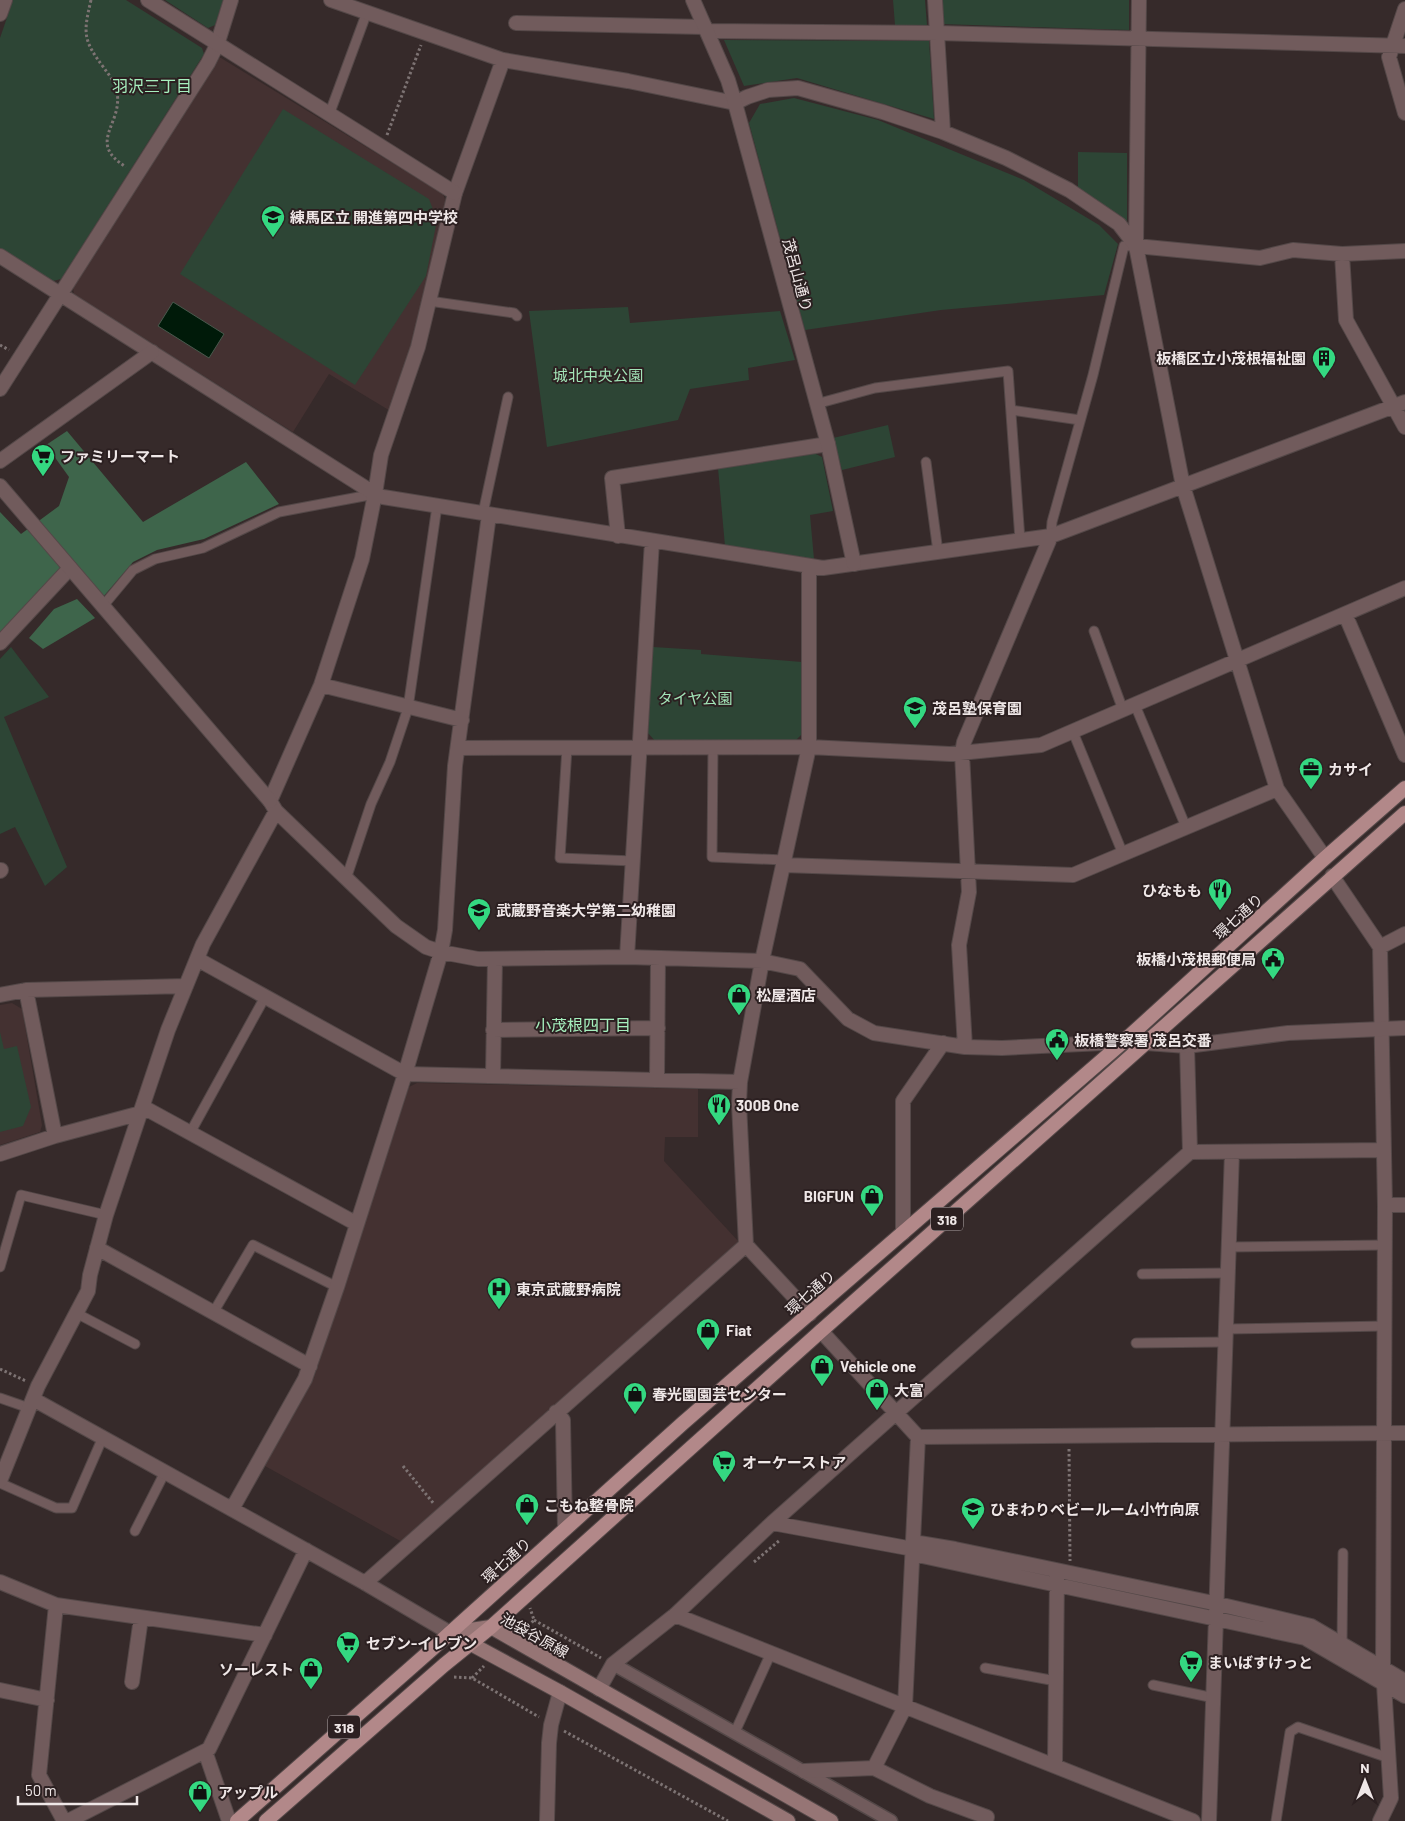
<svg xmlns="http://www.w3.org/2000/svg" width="1405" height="1821" viewBox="0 0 1405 1821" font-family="Barlow,'Noto Sans JP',sans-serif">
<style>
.built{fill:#443131}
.green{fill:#2d4535}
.forest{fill:#3e654b}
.water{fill:#001a09;stroke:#48584c}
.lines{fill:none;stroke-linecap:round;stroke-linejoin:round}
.service-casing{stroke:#544848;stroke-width:11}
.pedestrian-casing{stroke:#544848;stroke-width:15}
.minor-casing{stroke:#544848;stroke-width:16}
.tertiary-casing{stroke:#544848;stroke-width:16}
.secondary-casing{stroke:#544848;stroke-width:16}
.primary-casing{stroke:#544848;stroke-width:16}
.path{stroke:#7d7373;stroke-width:3;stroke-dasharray:2.5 2.5;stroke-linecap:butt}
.service{stroke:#715b5c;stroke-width:9}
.pedestrian{stroke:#715b5c;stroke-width:12}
.minor{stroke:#715b5c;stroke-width:14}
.tertiary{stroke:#715b5c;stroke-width:14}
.secondary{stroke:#967575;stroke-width:14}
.primary{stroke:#b28889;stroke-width:14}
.labels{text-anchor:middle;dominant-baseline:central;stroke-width:4;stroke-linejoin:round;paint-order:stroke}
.shield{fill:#2c2021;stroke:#b4abac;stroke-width:1}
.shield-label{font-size:14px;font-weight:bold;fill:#efe7e7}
.poi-label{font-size:15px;font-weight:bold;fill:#efe7e7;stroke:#2c2021;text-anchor:start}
.street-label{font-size:15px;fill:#efe7e7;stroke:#2c2021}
.park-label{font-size:15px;fill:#a3e5b8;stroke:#2c2021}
.neighbourhood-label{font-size:16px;fill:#a6f0be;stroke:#2c2021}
</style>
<rect width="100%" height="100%" fill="#362a2a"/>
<!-- built -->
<path class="built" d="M218,58H221L443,194L448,207L416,348L392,412L329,374L293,432L74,294L73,288Z
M12,1003L22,1009L42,1125L40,1132L0,1145V1005Z
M417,1083L698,1089V1137H665L664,1161L739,1242L404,1543L265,1466L314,1378L409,1087Z"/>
<!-- green -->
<path class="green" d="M13,0H126L202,48L204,54L61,279L53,281L0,248V38Z
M165,0H223L215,25L208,28Z
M893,0H925L927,25H895Z
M939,0H1129V30L941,24Z
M724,40L929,41L934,119L797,78L744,86Z
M794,98L878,120L1024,180L1099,225L1118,244L1104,295L941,310L805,330L749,123L760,104Z
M283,109L429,199L437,220L426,276L355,385L180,274Z
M1078,152L1127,153V223L1078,189Z
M628,307L630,323L780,311L795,360L748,368L749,380L690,389L678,420L547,447L529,311Z
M888,425L895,457L842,470L833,438Z
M812,452L822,457L833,511L810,515L814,559L725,546L718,468Z
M11,647L49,697L4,717L67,867L45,886L15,827L0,834V659Z
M653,647L701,650V654L802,662L801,735L795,741L656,742L648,733Z
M0,1032L4,1049L17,1046L31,1107L23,1126L0,1132Z"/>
<!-- forest -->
<path class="forest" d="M67,431L143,522L246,462L279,504L204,539L157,550L133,562L103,597L71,560L0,636V512L21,534L59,506L69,477L46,445Z
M77,599L95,618L43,649L29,638L54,609Z"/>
<!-- water -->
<path class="water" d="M173,302L224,334L209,358L158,326Z"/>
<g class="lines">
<!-- service casing -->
<g class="service-casing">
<path id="service" d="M329,115L367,12
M429,301L514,313L517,316
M816,404L875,388L1008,371L1020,540
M1011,410L1080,420
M926,462L938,552
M483,513L508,397
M1051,536L1052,522L1093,375L1124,246H1136
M103,606L133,570L155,559L203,548L279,512L375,494
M1094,631L1123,710
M1135,705L1186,827
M1073,732L1123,854
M713,747L712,857L784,860
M567,748L560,858L633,861
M346,879L371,804L390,762L408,708L437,506
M190,1133L265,997
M1229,1247L1384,1245
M0,1267L21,1195L106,1215
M1142,1274L1228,1273
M76,1313L135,1344
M213,1313L253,1245L337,1287
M1227,1329L1385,1326
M1136,1343L1226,1342
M0,1398L29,1408
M0,1483L56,1508H72L103,1437
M135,1531L165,1472
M1342,1644L1343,1553
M985,1668L1056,1681
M1153,1685L1214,1698
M735,1732L771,1653
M1276,1821L1290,1732L1298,1727L1389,1758"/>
</g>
<!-- pedestrian casing -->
<g class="pedestrian-casing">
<path id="pedestrian" d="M613,1664L891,1821"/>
</g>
<!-- minor casing -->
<g class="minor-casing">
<path id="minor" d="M331,0L503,60L628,81L735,103L747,97L768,90L798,88L883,112L943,132L1006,158L1069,190L1119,224L1136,246L1260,258L1293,250L1342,254L1405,251
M935,0L943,132
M1139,0L1136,246L1183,486L1277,789L1325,858
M1405,9L1389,57L1405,113
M0,14L5,0
M516,23L705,27
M707,31L937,33L1405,46
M503,60L455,193L418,347L381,455L375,494L362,559L321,685L270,801L276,811L396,926L426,947L441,952L478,959L627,957L762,961L800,969L848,1019L874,1033L965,1047L1002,1048L1123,1042L1146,1043
M1342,254L1346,320L1405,427
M0,256L375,494L383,497L823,568L1051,536L1405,402
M0,389L208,63L217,45L231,0
M618,536L612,478L828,444
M809,566V747L762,961L740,1082L739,1104L746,1245L810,1314
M1345,614L1405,755
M0,643L70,568
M321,685L462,720
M458,748L809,747L950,754L1041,745L1405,588
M783,865L1073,875L1277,789
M0,871L1,870
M1332,876L1380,947L1385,1205H1405
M1380,947L1405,934
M627,957L652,541
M197,959L405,1074L740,1082
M26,990L186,986
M0,995L26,990L55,1136
M493,1030L658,1028
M965,1047L959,945L969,892L962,753L964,742L1051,536
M493,1076L495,959
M657,1080L658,958
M143,1107L357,1224
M1190,1152L1384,1150
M0,1154L55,1136L141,1113
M903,1233V1101L943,1043
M97,1248L310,1366
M821,1331L918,1437L905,1707L874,1768
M33,1399L365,1583L450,1633
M556,1412L563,1420L565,1529
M918,1437L1405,1433
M0,1481L38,1386L88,1291L90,1275L106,1215L168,1030L203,944L276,811
M232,1509L305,1379L337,1287L405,1074L441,952L445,930L455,766L489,515
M772,1523L913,1549
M913,1542L955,1549L1218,1604L1311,1626L1405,1681
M913,1554L1305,1638L1405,1696
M0,1582L56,1605L265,1635
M365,1583L746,1245
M56,1605L39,1775L64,1821
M675,1615L1193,1821
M132,1682L141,1618
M599,1689L613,1664L675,1615L772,1523L1190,1152L1187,1046
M0,1690L47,1700
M205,1751L229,1821
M1055,1765L1057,1576
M804,1771L874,1768L930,1796L987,1817L986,1821
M68,1821L209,1749L306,1550
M1209,1821L1232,1152
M1380,1821L1391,1798L1383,1668L1385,1205"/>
</g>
<!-- tertiary casing -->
<g class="tertiary-casing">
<path id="tertiary" d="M148,0L455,193
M693,0L728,80L735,103L828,444L854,564
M0,461L152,352
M0,486L270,801
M1146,1043L1187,1046L1288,1033L1405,1028
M547,1821L549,1743L551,1725L560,1692"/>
</g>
<!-- secondary casing -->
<g class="secondary-casing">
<path id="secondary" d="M450,1633L491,1627L831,1821
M462,1639L560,1692L788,1821"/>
</g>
<!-- primary casing -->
<g class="primary-casing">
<path id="primary" d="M237,1821L431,1650L683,1423L1123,1042L1325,858L1405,788
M266,1821L444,1665L491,1627L821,1331L1405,813"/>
</g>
<!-- path -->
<path class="path" d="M91,0C83,34 83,40 104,68C109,75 116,83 117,92C123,125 86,142 126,167
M387,135L421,45
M0,345L9,350
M0,1369L26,1381
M1069,1449L1070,1561
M403,1466L434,1504
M754,1562L780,1540
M534,1620L601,1658
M525,1630L534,1620L530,1608
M454,1677L472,1678L539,1717
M472,1678L484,1666
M564,1731L728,1821"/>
<!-- service -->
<use href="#service" class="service"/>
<!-- pedestrian -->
<use href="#pedestrian" class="pedestrian"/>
<!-- minor -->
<use href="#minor" class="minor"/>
<!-- tertiary -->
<use href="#tertiary" class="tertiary"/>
<!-- secondary -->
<use href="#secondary" class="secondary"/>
<!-- primary -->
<use href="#primary" class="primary"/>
</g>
<!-- icons -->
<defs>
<g id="school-pin" transform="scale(1.25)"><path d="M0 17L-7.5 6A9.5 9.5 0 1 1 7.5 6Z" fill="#34d881" stroke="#2c2021"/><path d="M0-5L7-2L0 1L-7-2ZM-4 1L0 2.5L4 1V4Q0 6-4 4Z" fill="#111"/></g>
<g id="building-pin" transform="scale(1.25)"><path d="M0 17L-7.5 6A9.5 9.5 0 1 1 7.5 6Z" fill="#34d881" stroke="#2c2021"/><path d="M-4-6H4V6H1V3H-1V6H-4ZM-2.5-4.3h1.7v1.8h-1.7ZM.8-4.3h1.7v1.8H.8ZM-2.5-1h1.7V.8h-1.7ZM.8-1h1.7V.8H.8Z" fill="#111"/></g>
<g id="supermarket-pin" transform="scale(1.25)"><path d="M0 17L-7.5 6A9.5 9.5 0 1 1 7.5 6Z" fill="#34d881" stroke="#2c2021"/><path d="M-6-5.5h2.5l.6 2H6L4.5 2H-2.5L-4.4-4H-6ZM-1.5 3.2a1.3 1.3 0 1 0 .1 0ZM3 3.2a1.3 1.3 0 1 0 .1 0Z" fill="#111"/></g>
<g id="office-pin" transform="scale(1.25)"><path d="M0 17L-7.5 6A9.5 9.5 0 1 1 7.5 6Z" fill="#34d881" stroke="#2c2021"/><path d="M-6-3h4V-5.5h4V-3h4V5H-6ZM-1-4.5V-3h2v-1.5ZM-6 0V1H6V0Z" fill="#111"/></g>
<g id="restaurant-pin" transform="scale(1.25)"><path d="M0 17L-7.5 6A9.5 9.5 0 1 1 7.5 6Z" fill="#34d881" stroke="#2c2021"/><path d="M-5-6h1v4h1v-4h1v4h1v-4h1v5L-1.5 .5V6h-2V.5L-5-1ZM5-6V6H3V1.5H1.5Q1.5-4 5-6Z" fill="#111"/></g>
<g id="civic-pin" transform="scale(1.25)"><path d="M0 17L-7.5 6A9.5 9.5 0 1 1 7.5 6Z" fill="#34d881" stroke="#2c2021"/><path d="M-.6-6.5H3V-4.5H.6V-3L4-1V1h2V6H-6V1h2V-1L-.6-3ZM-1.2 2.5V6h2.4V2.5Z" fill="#111"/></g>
<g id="shop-pin" transform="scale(1.25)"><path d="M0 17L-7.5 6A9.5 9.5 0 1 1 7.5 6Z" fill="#34d881" stroke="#2c2021"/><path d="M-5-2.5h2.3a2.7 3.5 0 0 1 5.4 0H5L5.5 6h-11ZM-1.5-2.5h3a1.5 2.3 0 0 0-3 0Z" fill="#111"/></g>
<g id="hospital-pin" transform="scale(1.25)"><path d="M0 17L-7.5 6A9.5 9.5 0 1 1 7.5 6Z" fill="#34d881" stroke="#2c2021"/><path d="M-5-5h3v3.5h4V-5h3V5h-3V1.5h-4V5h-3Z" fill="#111"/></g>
</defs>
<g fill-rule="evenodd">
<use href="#school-pin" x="273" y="217"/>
<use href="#building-pin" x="1324" y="358"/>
<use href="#supermarket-pin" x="43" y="456"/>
<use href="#school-pin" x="915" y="708"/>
<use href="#office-pin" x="1311" y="769"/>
<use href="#restaurant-pin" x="1220" y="890"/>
<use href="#school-pin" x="479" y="910"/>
<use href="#civic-pin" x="1273" y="959"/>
<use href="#shop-pin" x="739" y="995"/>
<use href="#civic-pin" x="1057" y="1040"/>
<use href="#restaurant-pin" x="719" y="1105"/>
<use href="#shop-pin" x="872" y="1196"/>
<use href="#hospital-pin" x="499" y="1289"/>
<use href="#shop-pin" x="708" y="1330"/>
<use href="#shop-pin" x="822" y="1366"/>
<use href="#shop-pin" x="877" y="1390"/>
<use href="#shop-pin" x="635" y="1394"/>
<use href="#supermarket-pin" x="724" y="1462"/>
<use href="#shop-pin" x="527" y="1505"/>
<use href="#school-pin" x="973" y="1509"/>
<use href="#supermarket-pin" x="348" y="1643"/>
<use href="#supermarket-pin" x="1191" y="1662"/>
<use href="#shop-pin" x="311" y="1669"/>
<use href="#shop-pin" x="200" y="1792"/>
</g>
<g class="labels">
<!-- shield labels -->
<g class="shield">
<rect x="931" y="1207.5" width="32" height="23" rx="4"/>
<rect x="328" y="1715.5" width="32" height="23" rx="4"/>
</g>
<g class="shield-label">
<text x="947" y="1219">318</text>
<text x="344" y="1727">318</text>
</g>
<!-- poi labels -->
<g class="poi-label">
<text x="290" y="217">練馬区立 開進第四中学校</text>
<text x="1306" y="358" text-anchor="end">板橋区立小茂根福祉園</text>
<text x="60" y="456">ファミリーマート</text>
<text x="932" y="708">茂呂塾保育園</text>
<text x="1328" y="769">カサイ</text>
<text x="1202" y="890" text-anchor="end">ひなもも</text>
<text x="496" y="910">武蔵野音楽大学第二幼稚園</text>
<text x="1256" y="959" text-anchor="end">板橋小茂根郵便局</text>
<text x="756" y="995">松屋酒店</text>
<text x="1074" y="1040">板橋警察署 茂呂交番</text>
<text x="736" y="1105">300B One</text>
<text x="854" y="1196" text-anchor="end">BIGFUN</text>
<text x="516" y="1289">東京武蔵野病院</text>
<text x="726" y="1330">Fiat</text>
<text x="840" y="1366">Vehicle one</text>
<text x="894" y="1390">大富</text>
<text x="652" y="1394">春光園園芸センター</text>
<text x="742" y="1462">オーケーストア</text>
<text x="544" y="1505">こもね整骨院</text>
<text x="990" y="1509">ひまわりベビールーム小竹向原</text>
<text x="366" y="1643">セブン-イレブン</text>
<text x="1208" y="1662">まいばすけっと</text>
<text x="294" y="1669" text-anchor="end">ソーレスト</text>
<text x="218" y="1792">アップル</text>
</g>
<!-- street labels -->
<g class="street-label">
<text transform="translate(798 275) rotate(75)">茂呂山通り</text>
<text transform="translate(1238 916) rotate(-42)">環七通り</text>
<text transform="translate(810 1292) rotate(-41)">環七通り</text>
<text transform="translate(506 1560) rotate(-42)">環七通り</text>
<text transform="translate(535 1635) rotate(29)">池袋谷原線</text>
</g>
<!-- park labels -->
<g class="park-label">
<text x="598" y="375">城北中央公園</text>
<text x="695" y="698">タイヤ公園</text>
</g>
<!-- neighbourhood labels -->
<g class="neighbourhood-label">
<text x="152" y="85">羽沢三丁目</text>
<text x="583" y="1024">小茂根四丁目</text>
</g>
</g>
<!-- north arrow -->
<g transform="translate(1365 1781)" stroke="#2c2021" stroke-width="4" paint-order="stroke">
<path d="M0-4L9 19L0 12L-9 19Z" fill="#efe7e7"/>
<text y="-8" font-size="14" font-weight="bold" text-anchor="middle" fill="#efe7e7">N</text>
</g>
<!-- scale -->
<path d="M18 1796v8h119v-8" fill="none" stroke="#efe7e7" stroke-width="2.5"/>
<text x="25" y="1796" font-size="15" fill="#efe7e7" stroke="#2c2021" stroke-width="4" paint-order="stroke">50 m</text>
</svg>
